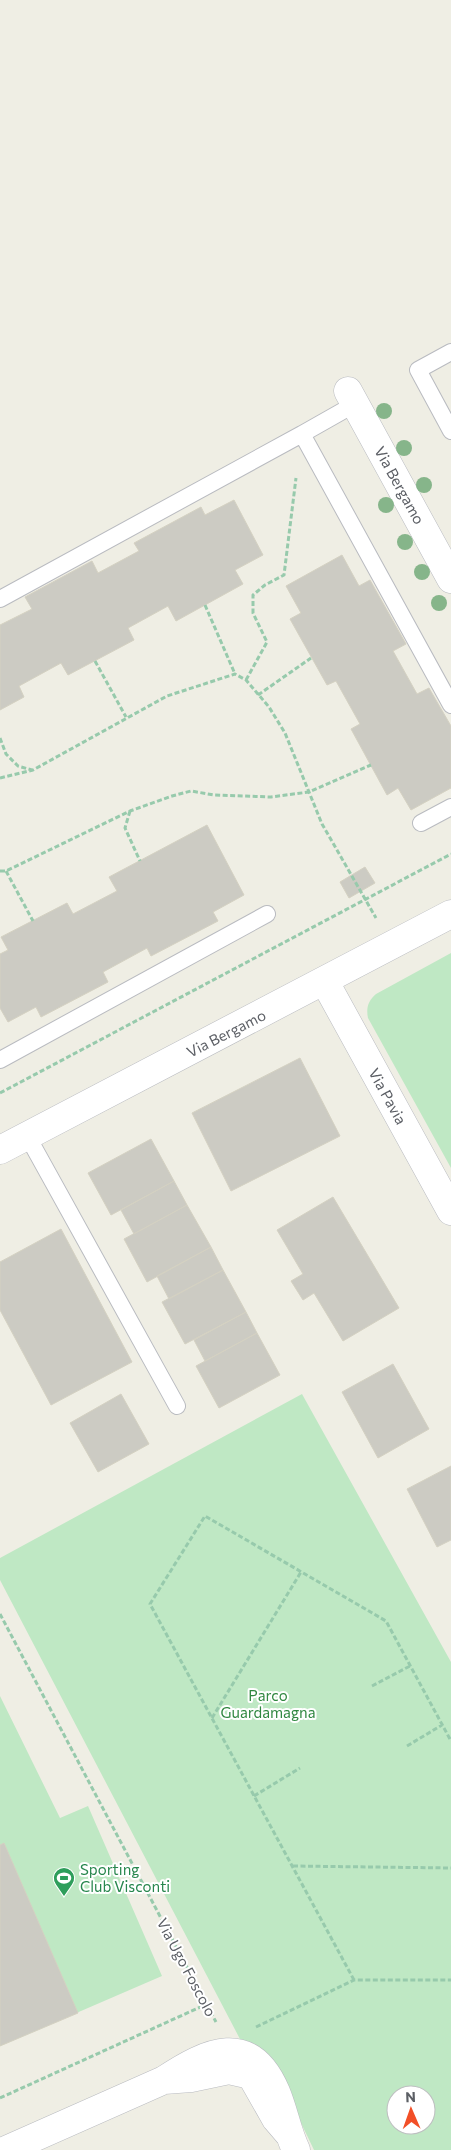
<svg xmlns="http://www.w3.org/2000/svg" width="451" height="2150" viewBox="0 0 451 2150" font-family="Commissioner,sans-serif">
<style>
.green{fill:#bfe8c4;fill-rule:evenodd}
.building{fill:#cccbc3;stroke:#d4d1c2}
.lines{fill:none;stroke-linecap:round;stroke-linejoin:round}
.service-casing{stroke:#b9bbc0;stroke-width:18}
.minor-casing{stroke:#b9bbc0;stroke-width:29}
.path{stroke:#97caac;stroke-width:3;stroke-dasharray:5 2.5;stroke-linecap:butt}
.service{stroke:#fff;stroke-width:16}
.minor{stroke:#fff;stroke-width:28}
.tree{fill:#86b58a}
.labels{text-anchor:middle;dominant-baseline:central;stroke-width:4;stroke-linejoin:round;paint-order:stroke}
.street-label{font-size:15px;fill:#5c5f65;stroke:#fff}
.park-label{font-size:15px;fill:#308740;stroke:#fff}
.leisure-label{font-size:15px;fill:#27864d;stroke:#fff;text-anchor:start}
</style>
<rect width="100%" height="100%" fill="#efeee4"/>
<!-- green -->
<path class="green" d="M451,953V1168L368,1018C366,1008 368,1001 376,994Z
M302,1394L451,1662V2150H314L279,2077L241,2041L0,1580V1558ZM396,2095H426V2125H396Z
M0,1696L60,1818L88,1806L162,1976L0,2046Z"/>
<!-- building -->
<path class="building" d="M234,500L263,555L235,570L243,584L176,621L168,606L128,628L134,640L68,675L61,663L19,686L24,697L0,710V625L32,609L25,597L92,561L98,573L139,551L134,543L201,507L205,515Z
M342,555L359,586L370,580L406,644L393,651L417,694L429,688L451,726V788L411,810L398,788L387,795L351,729L360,724L336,681L327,685L290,619L301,613L286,586Z
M207,825L244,895L213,912L218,921L151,956L147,948L103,972L108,982L41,1017L36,1007L8,1022L0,1008V954L8,950L1,937L67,903L73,914L117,891L109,877Z
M365,867L375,883L349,898L340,882Z
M300,1058L340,1136L231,1191L192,1113Z
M151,1139L174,1181L111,1215L88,1173Z
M174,1181L187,1205L134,1234L121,1210Z
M333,1197L399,1308L343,1341L314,1293L303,1300L291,1281L303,1274L277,1230Z
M187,1205L211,1247L147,1282L124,1239Z
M61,1229L132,1362L51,1405L0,1310V1262Z
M211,1247L223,1270L169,1299L157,1276Z
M223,1270L246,1312L185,1344L162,1302Z
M246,1312L257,1333L205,1361L194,1340Z
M257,1333L280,1375L219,1408L196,1366Z
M393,1364L429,1429L378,1458L342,1392Z
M121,1394L149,1444L98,1472L70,1423Z
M451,1466V1540L437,1547L407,1489Z
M4,1843L78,2013L0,2046V1845Z"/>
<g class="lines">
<!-- service casing -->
<g class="service-casing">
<path id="service" d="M451,352L418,370L451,431
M302,434L355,404
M0,599L302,434L451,705
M421,823L451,807
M0,1060L267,914
M28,1137L177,1406"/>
</g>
<!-- minor casing -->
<g class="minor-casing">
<path id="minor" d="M348,391L451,579
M325,982L451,1211
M0,1150L451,914
M288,2133L276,2119L251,2075L229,2070L191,2078L164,2080C208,2051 250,2031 276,2092C284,2111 287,2131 296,2150
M6,2150L164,2080"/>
</g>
<!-- path -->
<path class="path" d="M205,605L235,674
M95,661L126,717
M246,680L267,642L253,613V595L265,585L284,575L296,478
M258,695L311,658
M0,738L6,754L18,766L32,770
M0,778L33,770L167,696L235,674L246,680L269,707L285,733L322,824L376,918
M130,811L125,828L140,861
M0,871H6L130,811L172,796L191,791L214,795L271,797L309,792L371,765
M6,871L33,921
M0,1093L451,854
M0,1614L216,2022
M372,1686L410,1666
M212,1718L301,1572
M407,1746L442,1725
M254,1796L300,1768
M293,1866L451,1868
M354,1980L150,1604L205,1516L386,1621L451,1741
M256,2027L354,1980H451
M0,2098L207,2004"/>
<!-- service -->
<use href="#service" class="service"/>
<!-- minor -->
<use href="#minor" class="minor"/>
</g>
<!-- trees -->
<g class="tree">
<circle cx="384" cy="411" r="8"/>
<circle cx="404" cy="448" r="8"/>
<circle cx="424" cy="485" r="8"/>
<circle cx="386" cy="505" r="8"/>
<circle cx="405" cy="542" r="8"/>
<circle cx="422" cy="572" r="8"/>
<circle cx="439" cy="603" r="8"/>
</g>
<!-- icons -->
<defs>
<g id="stadium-pin" transform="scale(1.125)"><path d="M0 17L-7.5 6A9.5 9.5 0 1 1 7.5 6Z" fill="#2e9e5b" stroke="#fff"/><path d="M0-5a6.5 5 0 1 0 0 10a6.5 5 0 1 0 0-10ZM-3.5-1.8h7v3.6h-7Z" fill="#fff"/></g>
</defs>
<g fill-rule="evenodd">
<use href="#stadium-pin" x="64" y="1878"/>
</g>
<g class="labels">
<!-- street labels -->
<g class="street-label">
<text transform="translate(400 485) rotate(61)">Via Bergamo</text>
<text transform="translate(226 1033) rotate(-27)">Via Bergamo</text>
<text transform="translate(388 1096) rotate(61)">Via Pavia</text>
<text transform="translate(187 1967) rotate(62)">Via Ugo Foscolo</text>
</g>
<!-- park labels -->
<g class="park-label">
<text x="268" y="1695">Parco<tspan x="268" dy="17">Guardamagna</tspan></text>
</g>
<!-- leisure labels -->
<g class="leisure-label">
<text x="80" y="1869">Sporting<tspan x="80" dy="17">Club Visconti</tspan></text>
</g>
</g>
<!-- north arrow -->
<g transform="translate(411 2110) rotate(358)"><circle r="24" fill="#ffffff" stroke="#bebfc1"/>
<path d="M0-4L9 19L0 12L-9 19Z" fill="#f24f27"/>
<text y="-8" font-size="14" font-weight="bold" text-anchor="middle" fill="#5c5f65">N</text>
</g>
</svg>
